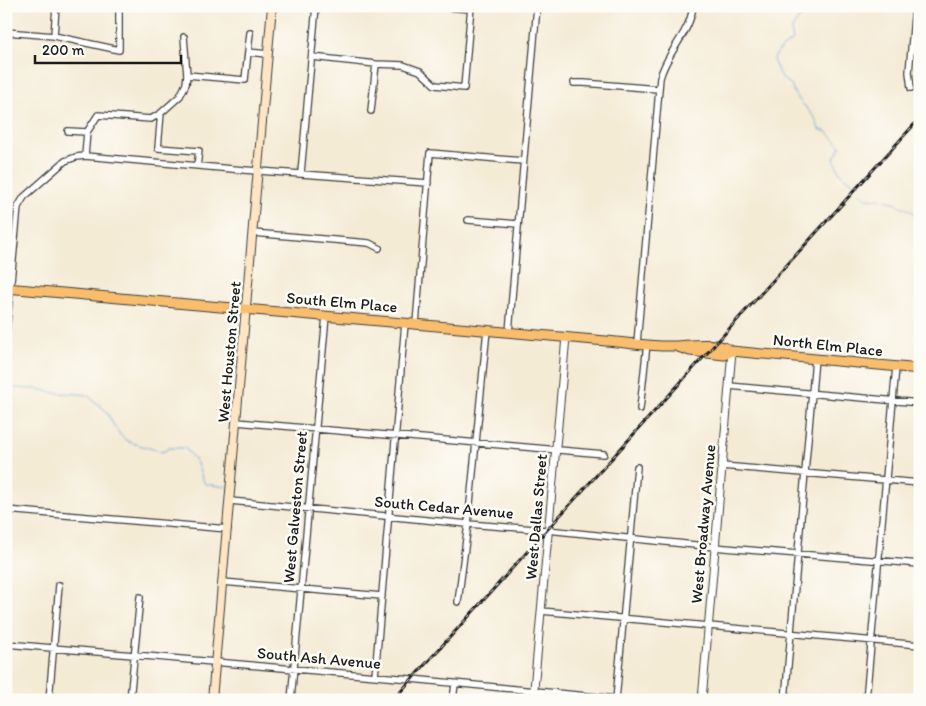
<svg xmlns="http://www.w3.org/2000/svg" width="926" height="706" viewBox="0 0 926 706" font-family="Itim,sans-serif">
<style>
.lines{fill:none;stroke-linecap:round;stroke-linejoin:round}
.stream{stroke:#67a1d6;stroke-width:1}
.minor-casing{stroke:#3c3b38;stroke-width:8}
.tertiary-casing{stroke:#3c3b38;stroke-width:9}
.secondary-casing{stroke:#3c3b38;stroke-width:10}
.primary-casing{stroke:#3c3b38;stroke-width:11}
.minor{stroke:#fff;stroke-width:5.5}
.tertiary{stroke:#fff;stroke-width:7}
.secondary{stroke:#fde5c5;stroke-width:8}
.primary{stroke:#f9be6d;stroke-width:9}
.rail-casing{stroke:#1c1c1c;stroke-width:3}
.rail{stroke:#fdfcf7;stroke-width:1;stroke-dasharray:4;stroke-linecap:butt}
.labels{text-anchor:middle;dominant-baseline:central;stroke-width:5;stroke-linejoin:round;paint-order:stroke}
.street-label{font-size:16px;fill:#1c1c1c;stroke:#fdfcf7}
</style>
<rect width="100%" height="100%" fill="#fdfcf7"/>
<filter id="ink" filterUnits="userSpaceOnUse"><feTurbulence type="fractalNoise" baseFrequency=".02" numOctaves="2"/><feDisplacementMap in="SourceGraphic" scale="10" xChannelSelector="R" yChannelSelector="G"/><feConvolveMatrix kernelMatrix="1 2 1 2 8 2 1 2 1" color-interpolation-filters="sRGB"/></filter>
<filter id="wash" filterUnits="userSpaceOnUse"><feTurbulence type="fractalNoise" baseFrequency=".0096" numOctaves="4" result="noise"/><feDisplacementMap in="SourceGraphic" scale="20" xChannelSelector="R" yChannelSelector="G"/><feGaussianBlur stdDeviation="1.12" result="paint"/><feColorMatrix in="noise" values="0 0 0 0 0 0 0 0 0 0 0 0 0 0 0 0 0 1.4 0 .05"/><feComposite in="paint" operator="in"/></filter>
<g filter="url(#wash)">
<rect width="100%" height="100%" fill="#f4ebd5"/>
<g class="lines">
<!-- stream -->
<path class="stream" d="M809,6L800,17L791,30L793,40L780,49L773,60L781,78L791,85L795,95L815,118L819,129L827,132L841,146L834,158C838,170 841,178 853,182
M859,193L866,198L887,200L908,209L915,214L920,221
M7,387L28,389H37L56,393L79,394L87,395L102,407L108,414L114,426L122,437L129,442L163,452L169,448H185L197,463L201,475L205,484L226,487"/>
</g>
</g>
<g filter="url(#ink)">
<g class="lines">
<!-- minor casing -->
<g class="minor-casing">
<path id="minor" d="M432,6L471,9
M6,32L54,36L119,50V6
M54,36L56,6
M184,37L187,75L245,80L250,33
M248,52L268,54
M312,57L376,64L403,65L420,71L435,85L464,88L471,6
M574,83H584L658,89
M911,88L909,72L915,6
M371,111L376,64
M161,113L158,148L199,151L197,166
M68,131L87,132
M85,156L87,132L98,115L151,119L161,113L180,96L186,84L187,75
M301,173L316,6
M468,220L518,224
M253,233L369,243L379,248
M416,324L430,153L523,161
M509,332L537,6
M6,334L18,207L24,197L65,161L76,157L85,156L244,170L428,183
M637,343L660,78C667,51 690,34 693,6
M729,386L920,403
M640,409L647,344
M237,422L604,454
M722,466L920,483
M230,501L468,524L547,530L725,548L920,564
M6,510L228,529
M223,582L382,596
M458,602L468,524L487,330
M541,611L920,645
M6,644L411,679L629,700
M375,676L405,323
M49,700L59,585
M130,700L140,597
M291,700L326,316
M453,700L455,684
M616,700L637,467
M785,700L815,359
M866,700L896,367"/>
</g>
<!-- tertiary casing -->
<g class="tertiary-casing">
<path id="tertiary" d="M533,700L566,337
M702,700L732,351"/>
</g>
<!-- secondary casing -->
<g class="secondary-casing">
<path id="secondary" d="M212,700L272,6"/>
</g>
<!-- primary casing -->
<g class="primary-casing">
<path id="primary" d="M6,288L606,341C629,343 653,347 676,346C695,345 716,341 732,351
M678,347L690,351L724,355L732,351L742,352L920,369"/>
</g>
<!-- minor -->
<use href="#minor" class="minor"/>
<!-- tertiary -->
<use href="#tertiary" class="tertiary"/>
<!-- secondary -->
<use href="#secondary" class="secondary"/>
<!-- primary -->
<use href="#primary" class="primary"/>
<!-- rail casing -->
<g class="rail-casing">
<path id="rail" d="M393,700L920,118"/>
</g>
<!-- rail -->
<use href="#rail" class="rail"/>
</g>
</g>
<g class="labels">
<!-- street labels -->
<g class="street-label">
<text transform="translate(342 302) rotate(5)">South Elm Place</text>
<text transform="translate(828 345) rotate(6)">North Elm Place</text>
<text transform="translate(229 352) rotate(-85)">West Houston Street</text>
<text transform="translate(295 507) rotate(-85)">West Galveston Street</text>
<text transform="translate(444 507) rotate(5)">South Cedar Avenue</text>
<text transform="translate(536 517) rotate(-85)">West Dallas Street</text>
<text transform="translate(703 524) rotate(-85)">West Broadway Avenue</text>
<text transform="translate(319 658) rotate(5)">South Ash Avenue</text>
</g>
</g>
<!-- margin -->
<rect width="926" height="706" fill="none" stroke="#fdfcf7" stroke-width="25"/>
<!-- scale -->
<path d="M35 55v8h146v-8" fill="none" stroke="#1c1c1c" stroke-width="2.5"/>
<text x="42" y="55" font-size="15" fill="#1c1c1c" stroke="#fdfcf7" stroke-width="4" paint-order="stroke">200 m</text>
</svg>
